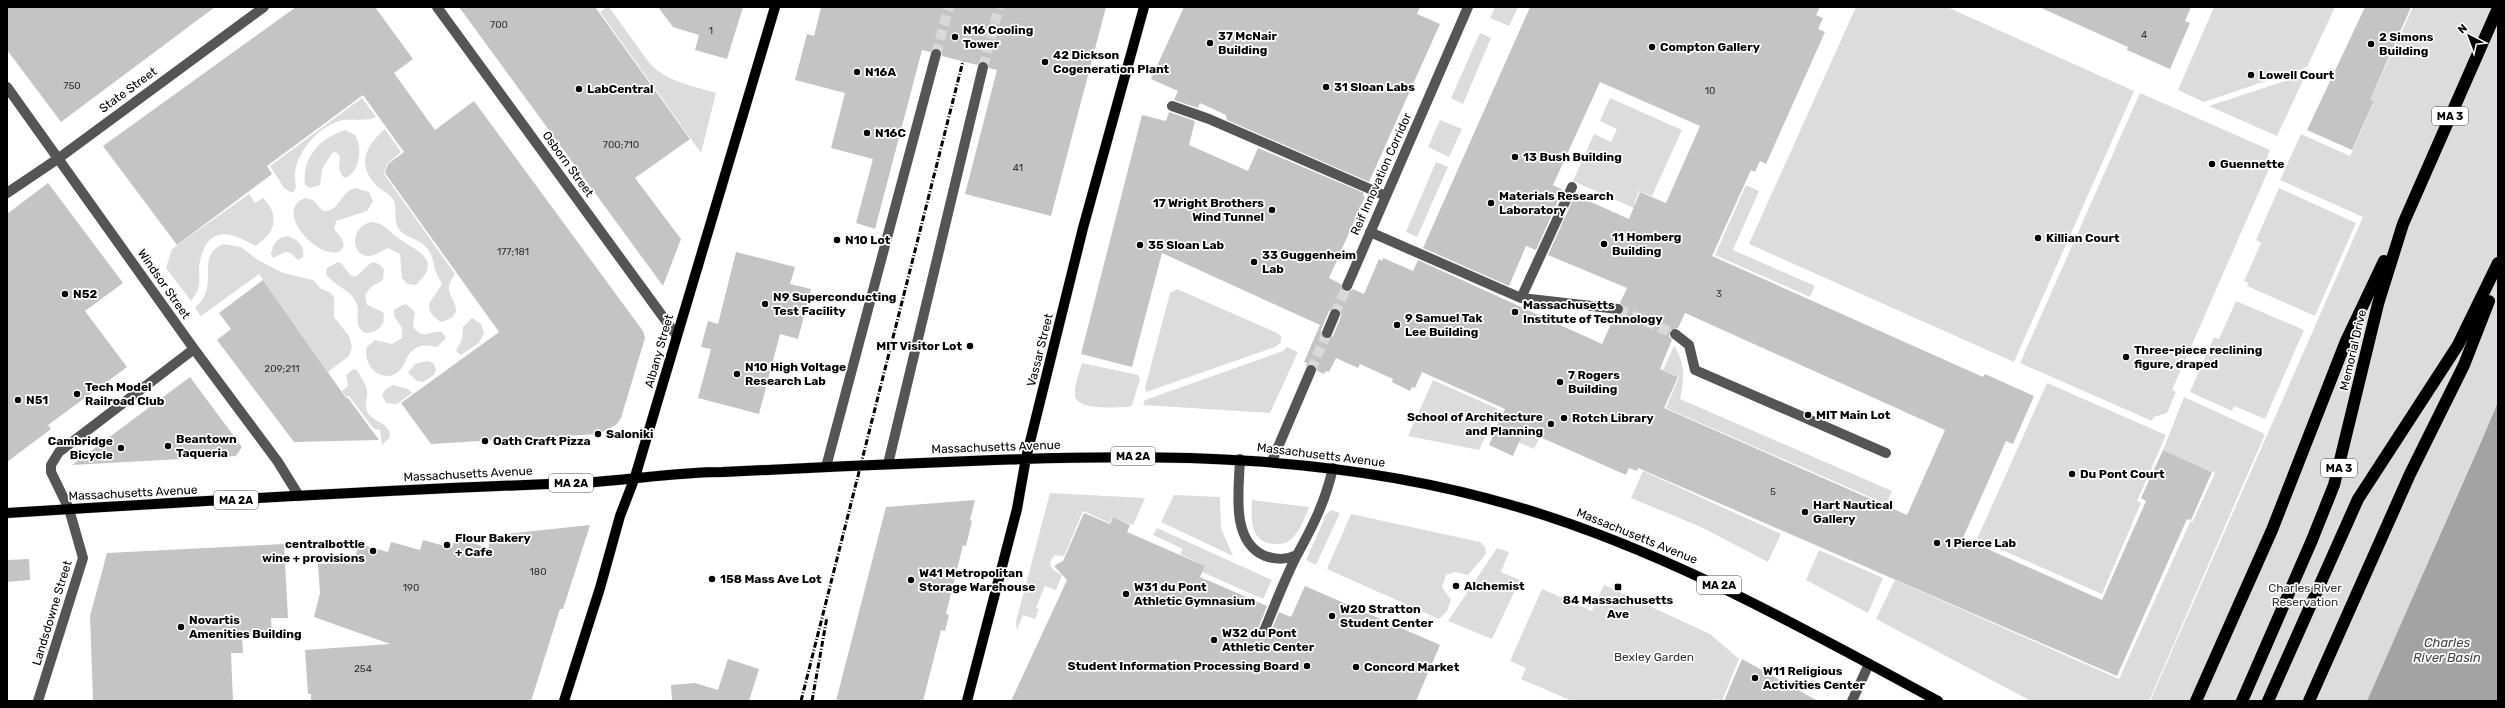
<svg xmlns="http://www.w3.org/2000/svg" width="2505" height="708" viewBox="0 0 2505 708" font-family="Rubik,sans-serif">
<style>
.green{fill:#dcdcdc}
.water{fill:#a3a3a3}
.building{fill:#c4c4c4;fill-rule:evenodd}
.lines{fill:none;stroke-linecap:round;stroke-linejoin:round}
.minor-tunnel{stroke:#d9d9d9;stroke-width:10;stroke-dasharray:10 5;stroke-linecap:butt}
.major-casing{stroke:#dbdbdb;stroke-width:11}
.highway-casing{stroke:#dbdbdb;stroke-width:13}
.minor{stroke:#555;stroke-width:10}
.major{stroke:#000;stroke-width:10}
.highway{stroke:#000;stroke-width:12}
.rail{stroke:#000;stroke-width:3;stroke-dasharray:6 2 1 2;stroke-linecap:butt}
.poi-dot{fill:#000;stroke:#fff;stroke-width:1.5}
.labels{text-anchor:middle;dominant-baseline:central;stroke-width:3.5;stroke-linejoin:round;paint-order:stroke}
.number-label{font-size:10px;fill:#313131}
.shield{fill:#fff;stroke:#4c4c4c;stroke-width:1}
.shield-label{font-size:11px;font-weight:bold;fill:#000}
.poi-label{font-size:12px;font-weight:bold;fill:#000;stroke:#fff;text-anchor:start}
.street-label{font-size:12px;fill:#000;stroke:#fff}
.park-label{font-size:12px;fill:#333;stroke:#fff}
.water-label{font-size:13px;font-style:italic;fill:#444;stroke:#fff}
</style>
<rect width="100%" height="100%" fill="#fff"/>
<!-- green -->
<path class="green" d="M607,7H609L650,64C668,82 693,86 716,93L701,153L600,12Z
M1495,7H1518L1509,26L1490,18Z
M1856,7H1947L2134,91L2014,362L1749,244Z
M2214,7H2335L2307,67L2204,102L2178,90Z
M2413,7H2498V402L2367,701H2150L2363,217L2280,180L2301,134L2350,156L2374,102L2370,100Z
M1480,33L1491,38L1463,104L1451,98Z
M2306,74L2277,136L2209,106Z
M2140,93L2270,150L2267,157L2273,160L2172,390L2176,392L2167,413L2154,417L2152,421L2020,363Z
M362,98L376,117C366,122 354,118 343,120C320,125 299,149 295,172C294,178 297,185 295,190L292,193L284,188L270,166Z
M1610,98L1682,130L1652,196L1639,191L1634,204L1646,209L1645,213L1573,181L1594,134L1611,142L1617,129L1600,121Z
M1440,120L1462,129L1449,157L1428,147Z
M385,129L401,152L387,164L384,174L455,274C452,279 449,283 449,289C449,300 469,314 441,322C417,305 435,300 442,283C432,271 436,258 426,247C419,238 404,238 398,228C393,219 398,208 393,199C388,192 381,191 376,185C356,165 366,145 385,129Z
M345,130L355,135C363,148 360,170 346,178L342,176L339,168L340,156L336,152L332,153L322,169L320,185L310,188L305,185C302,157 320,138 345,130Z
M1436,162L1448,167L1417,237L1406,232Z
M1746,185L1759,191L1733,250L1815,286L1810,297L1715,255Z
M355,188L369,192L373,201L367,211L336,221L334,229L342,239L344,246L339,252C316,259 273,210 305,198L313,200L323,211C340,212 340,192 355,188Z
M2279,188L2356,223L2315,316L2247,286L2248,283L2244,281L2261,243L2256,240Z
M249,194L255,203L263,198C281,216 275,234 255,246C234,233 210,224 201,257C195,276 206,282 191,301L166,268L172,249Z
M370,222C384,222 388,231 398,238C416,251 444,259 416,285L407,284L402,278L400,254L388,248C383,250 378,254 374,255C352,262 347,229 370,222Z
M288,236C298,240 305,246 303,257L298,260L291,253L285,252L273,258L271,254C273,244 277,237 288,236Z
M223,244L241,247L258,260L283,273L313,280L321,289L331,293L334,298V317L349,336L352,347L349,356L328,372L259,274L201,316L195,308C222,284 193,258 223,244Z
M338,262L342,264L350,275L355,277L372,262L379,264L384,269L383,280L371,287L365,295L367,305L383,312C387,324 377,334 365,333C351,324 362,314 356,302C350,289 335,287 326,274L327,268Z
M1177,289L1275,332L1281,336V342L1275,347L1146,392L1145,388L1170,293Z
M2236,301L2304,330L2265,419L2234,406L2232,411L2190,392L2214,337L2219,339Z
M406,304L415,312L413,327C425,341 428,330 442,332L446,338L437,347C430,346 422,344 416,348C405,354 406,366 398,372C388,380 374,375 369,364C366,358 365,353 367,347L375,340L392,344L402,338V328L394,316V310L400,306Z
M472,318L481,324L484,333L479,343L461,355L456,351L462,339L463,327Z
M1674,346C1686,362 1684,381 1680,399L1892,491L1886,504L1666,408L1679,377L1663,370Z
M1287,347L1298,352L1270,413L1143,405L1145,400L1283,351Z
M427,361L433,363L436,369L434,375L423,382L417,381L408,373L415,364Z
M1082,363L1138,375L1140,379L1132,405L1129,407C1117,407 1078,411 1075,396C1074,385 1079,373 1082,363Z
M353,369L357,370C360,376 366,384 367,391C368,399 363,404 368,413C374,423 391,423 390,437L382,445L380,430L374,429L349,396L346,397L342,391L348,386L346,375Z
M1433,380L1498,409L1479,450L1408,436Z
M2047,383L2166,435L2137,501L2141,503L2102,594L1977,539Z
M393,385L408,389L412,393L397,404L386,403L382,395L386,389Z
M2184,397L2265,434L2149,701H2031L1876,619L1895,580L2119,679L2191,520L2192,523L2215,473L2163,450Z
M1499,421L1539,439L1534,449L1494,431Z
M1643,471L1781,534L1768,562L1701,527L1631,498Z
M1050,493L1145,498L1133,525L1112,517L1110,523L1083,511L1064,556L1055,555C1045,564 1053,571 1062,575L1056,590L1045,586L1036,608L1039,609L1035,619L1023,615L1017,630L1016,622Z
M1174,495L1220,497L1221,528L1233,556L1161,522Z
M1252,500L1309,507C1305,517 1300,532 1291,539C1286,544 1280,544 1274,544C1249,542 1251,518 1252,500Z
M1331,510L1340,513L1316,565L1306,560L1324,520L1323,518Z
M1351,514L1480,542L1485,547L1486,554L1468,575L1455,572L1446,575L1442,587L1451,600L1447,611L1439,619L1327,569Z
M1157,528L1272,580L1263,599L1202,572L1205,566L1180,554L1183,549L1153,535Z
M1497,548L1509,552L1501,572L1520,580L1492,639L1448,621Z
M1819,550L1883,578L1868,613L1806,580Z
M1604,585L1710,634L1739,659L1722,701L1716,699L1715,701H1572L1521,679L1526,668L1510,661L1542,589L1592,611Z"/>
<!-- water -->
<path class="water" d="M2498,402V701H2367L2480,444Z"/>
<!-- building -->
<path class="building" d="M7,7H215L61,122L7,50Z
M296,7H375L413,59L394,73L435,130L474,101L643,331L645,338L621,418L616,425L598,434L431,444L401,403L499,332L385,173L388,164L404,152L363,95L267,166L272,174L177,245L103,146Z
M459,7H595L690,139L635,178L681,239L663,286Z
M658,7H743L727,59L695,50L699,35L673,27Z
M821,7H1106L1051,216L965,194L997,70L989,68L985,61H981L977,65L942,56L941,50L935,48L930,52L922,50L875,229L856,223L873,159L831,148L845,93L795,80L807,34L814,36Z
M1184,7H1420L1417,14L1440,24L1369,182L1227,120L1226,115L1200,103L1198,108L1174,100L1178,91L1151,79Z
M1530,7H1820L1816,15L1823,18L1818,29L1825,32L1766,164L1760,161L1755,172L1751,170L1712,256L1983,377L1985,374L2034,396L2013,444L2006,441L1963,538L2102,600L2146,501L2141,498L2163,450L2212,472L2191,520L2187,519L2117,676L1638,468L1637,471L1629,468L1626,475L1524,430L1513,456L1489,445L1505,409L1422,372L1415,388L1412,387L1410,391L1392,382L1393,379L1360,364L1358,368L1336,358L1329,372L1326,371L1324,374L1317,371L1314,364L1305,366L1307,363L1304,362L1320,325L1162,253L1132,367L1081,354L1142,115L1166,121L1169,112L1195,121L1189,145L1248,171L1258,148L1364,193L1363,196L1365,197L1329,278L1341,284L1344,292H1348L1353,289L1364,294L1379,259L1382,261L1383,258L1413,271L1418,260L1602,344L1615,315L1623,313L1624,307L1620,303L1627,288L1548,255L1575,195L1629,219L1640,192L1666,203L1700,126L1600,82L1553,185L1563,190L1536,250L1526,246L1509,286L1423,248ZM1335,308L1340,310L1341,317L1333,336L1325,339L1322,337L1321,330L1329,311ZM1685,313L1945,430L1907,515L1664,408L1678,377L1660,369L1672,340L1669,336L1670,330L1678,328Z
M2039,7H2191L2185,21L2190,23L2170,69L2127,50L2128,47Z
M2365,7H2411L2370,100L2374,101L2352,150L2307,130Z
M48,183L123,283L85,311L127,367L48,425L51,429L7,462V214Z
M736,252L795,267L790,284L811,289L798,339L780,334L759,414L698,398L711,349L701,347L708,321L718,324Z
M263,280L346,398H348L379,440L294,442L217,340L231,329L219,313Z
M190,377L242,447L236,456L72,465Z
M975,500L970,520L972,521L966,546L963,545L946,614L949,615L945,631L941,630L923,701H836L886,507Z
M1084,513L1110,524L1113,517L1130,525L1127,532L1205,566L1200,577L1267,606L1257,631L1258,637L1261,639L1269,636L1279,612L1291,617L1305,586L1440,645L1416,701H1011L1067,580L1054,566L1063,561Z
M590,525L563,609H560L531,701H311V694H308L305,650L390,644L314,617L320,593L318,564L353,562L359,544L388,552L391,542L420,550L423,540L452,548L455,538L489,548L488,536Z
M284,544L288,618H271L272,635L242,636L243,653H231L233,701H93L90,616L107,553Z
M29,559L30,580L7,582V560Z
M728,659L759,669L749,701H672L671,685L695,683L718,690Z
M1742,659L1760,669L1818,701H1724Z"/>
<g class="lines">
<!-- minor-tunnel -->
<path class="minor-tunnel" d="M936,54L949,7
M983,67L999,7
M1618,309L1675,334
M1335,314L1347,286
M1311,370L1327,333"/>
<!-- major casing -->
<g class="major-casing">
<path id="major" d="M7,513C197,501 386,490 576,483C626,481 672,472 723,472C805,468 888,464 970,461C1157,453 1338,453 1518,507C1667,551 1802,628 1938,701
M564,701L600,588L620,516L635,477L775,7
M967,701L1017,509L1026,458L1083,228L1144,7"/>
</g>
<!-- highway casing -->
<g class="highway-casing">
<path id="highway" d="M2196,701L2272,530L2346,341L2384,261
M2242,701L2312,540L2334,485L2378,304L2403,224L2498,8
M2268,701L2358,499L2458,345L2498,263
M2309,701L2410,474L2464,365L2489,301"/>
</g>
<!-- minor -->
<path class="minor" d="M437,7L677,336
M7,87L194,349L278,462L299,496
M1172,106L1209,119L1386,196
M7,193L59,158L264,7
M1370,232L1521,298L1618,309
M1347,286L1468,7
M1521,298L1572,187
M1327,333L1335,314
M1675,334L1689,345L1695,370L1886,453
M1240,459C1239,490 1230,541 1265,556C1277,560 1286,560 1297,555
M1272,461L1311,370
M888,464L983,67
M826,467L936,54
M1263,633C1274,608 1284,580 1297,555C1314,524 1325,502 1333,468
M38,701L83,558L69,509L51,472V465L59,452L194,349
M1852,701L1869,664"/>
<!-- major -->
<use href="#major" class="major"/>
<!-- highway -->
<use href="#highway" class="highway"/>
<!-- rail -->
<path class="rail" d="M801,701L963,61
M812,701L827,617"/>
</g>
<!-- markers -->
<g class="poi-dot">
<circle cx="955" cy="37" r="4"/>
<circle cx="1210" cy="43" r="4"/>
<circle cx="2371" cy="44" r="4"/>
<circle cx="1652" cy="47" r="4"/>
<circle cx="1045" cy="62" r="4"/>
<circle cx="857" cy="72" r="4"/>
<circle cx="2251" cy="75" r="4"/>
<circle cx="1326" cy="87" r="4"/>
<circle cx="579" cy="89" r="4"/>
<circle cx="867" cy="133" r="4"/>
<circle cx="1515" cy="157" r="4"/>
<circle cx="2212" cy="164" r="4"/>
<circle cx="1491" cy="203" r="4"/>
<circle cx="1272" cy="210" r="4"/>
<circle cx="2038" cy="238" r="4"/>
<circle cx="837" cy="240" r="4"/>
<circle cx="1604" cy="244" r="4"/>
<circle cx="1140" cy="245" r="4"/>
<circle cx="1254" cy="262" r="4"/>
<circle cx="65" cy="294" r="4"/>
<circle cx="765" cy="304" r="4"/>
<circle cx="1515" cy="312" r="4"/>
<circle cx="1397" cy="325" r="4"/>
<circle cx="970" cy="346" r="4"/>
<circle cx="2126" cy="357" r="4"/>
<circle cx="737" cy="374" r="4"/>
<circle cx="1560" cy="382" r="4"/>
<circle cx="77" cy="394" r="4"/>
<circle cx="18" cy="400" r="4"/>
<circle cx="1808" cy="415" r="4"/>
<circle cx="1564" cy="418" r="4"/>
<circle cx="1551" cy="424" r="4"/>
<circle cx="598" cy="434" r="4"/>
<circle cx="485" cy="441" r="4"/>
<circle cx="168" cy="446" r="4"/>
<circle cx="121" cy="448" r="4"/>
<circle cx="2072" cy="474" r="4"/>
<circle cx="1805" cy="512" r="4"/>
<circle cx="1937" cy="543" r="4"/>
<circle cx="447" cy="545" r="4"/>
<circle cx="373" cy="551" r="4"/>
<circle cx="712" cy="579" r="4"/>
<circle cx="911" cy="580" r="4"/>
<circle cx="1456" cy="586" r="4"/>
<rect x="1614" y="583" width="8" height="8" rx="2"/>
<circle cx="1126" cy="594" r="4"/>
<circle cx="1332" cy="616" r="4"/>
<circle cx="181" cy="627" r="4"/>
<circle cx="1214" cy="640" r="4"/>
<circle cx="1307" cy="666" r="4"/>
<circle cx="1356" cy="667" r="4"/>
<circle cx="1755" cy="678" r="4"/>
</g>
<g class="labels">
<!-- number labels -->
<g class="number-label">
<text x="499" y="25">700</text>
<text x="711" y="31">1</text>
<text x="2144" y="35">4</text>
<text x="72" y="86">750</text>
<text x="1710" y="91">10</text>
<text x="621" y="145">700;710</text>
<text x="1018" y="168">41</text>
<text x="513" y="252">177;181</text>
<text x="1719" y="294">3</text>
<text x="282" y="369">209;211</text>
<text x="1773" y="492">5</text>
<text x="538" y="572">180</text>
<text x="411" y="588">190</text>
<text x="363" y="669">254</text>
</g>
<!-- shield labels -->
<g class="shield">
<rect x="2432" y="107" width="36" height="18" rx="3"/>
<rect x="1111" y="447" width="44" height="18" rx="3"/>
<rect x="2321" y="459" width="36" height="18" rx="3"/>
<rect x="549" y="474" width="44" height="18" rx="3"/>
<rect x="214" y="491" width="44" height="18" rx="3"/>
<rect x="1697" y="576" width="44" height="18" rx="3"/>
</g>
<g class="shield-label">
<text x="2450" y="116">MA 3</text>
<text x="1133" y="456">MA 2A</text>
<text x="2339" y="468">MA 3</text>
<text x="571" y="483">MA 2A</text>
<text x="236" y="500">MA 2A</text>
<text x="1719" y="585">MA 2A</text>
</g>
<!-- poi labels -->
<g class="poi-label">
<text x="963" y="30">N16 Cooling<tspan x="963" dy="14">Tower</tspan></text>
<text x="1218" y="36">37 McNair<tspan x="1218" dy="14">Building</tspan></text>
<text x="2379" y="37">2 Simons<tspan x="2379" dy="14">Building</tspan></text>
<text x="1660" y="47">Compton Gallery</text>
<text x="1053" y="55">42 Dickson<tspan x="1053" dy="14">Cogeneration Plant</tspan></text>
<text x="865" y="72">N16A</text>
<text x="2259" y="75">Lowell Court</text>
<text x="1334" y="87">31 Sloan Labs</text>
<text x="587" y="89">LabCentral</text>
<text x="875" y="133">N16C</text>
<text x="1523" y="157">13 Bush Building</text>
<text x="2220" y="164">Guennette</text>
<text x="1499" y="196">Materials Research<tspan x="1499" dy="14">Laboratory</tspan></text>
<text x="1264" y="203" text-anchor="end">17 Wright Brothers<tspan x="1264" dy="14">Wind Tunnel</tspan></text>
<text x="1612" y="237">11 Homberg<tspan x="1612" dy="14">Building</tspan></text>
<text x="2046" y="238">Killian Court</text>
<text x="845" y="240">N10 Lot</text>
<text x="1148" y="245">35 Sloan Lab</text>
<text x="1262" y="255">33 Guggenheim<tspan x="1262" dy="14">Lab</tspan></text>
<text x="73" y="294">N52</text>
<text x="773" y="297">N9 Superconducting<tspan x="773" dy="14">Test Facility</tspan></text>
<text x="1523" y="305">Massachusetts<tspan x="1523" dy="14">Institute of Technology</tspan></text>
<text x="1405" y="318">9 Samuel Tak<tspan x="1405" dy="14">Lee Building</tspan></text>
<text x="962" y="346" text-anchor="end">MIT Visitor Lot</text>
<text x="2134" y="350">Three-piece reclining<tspan x="2134" dy="14">figure, draped</tspan></text>
<text x="745" y="367">N10 High Voltage<tspan x="745" dy="14">Research Lab</tspan></text>
<text x="1568" y="375">7 Rogers<tspan x="1568" dy="14">Building</tspan></text>
<text x="85" y="387">Tech Model<tspan x="85" dy="14">Railroad Club</tspan></text>
<text x="26" y="400">N51</text>
<text x="1816" y="415">MIT Main Lot</text>
<text x="1543" y="417" text-anchor="end">School of Architecture<tspan x="1543" dy="14">and Planning</tspan></text>
<text x="1572" y="418">Rotch Library</text>
<text x="606" y="434">Saloniki</text>
<text x="176" y="439">Beantown<tspan x="176" dy="14">Taqueria</tspan></text>
<text x="113" y="441" text-anchor="end">Cambridge<tspan x="113" dy="14">Bicycle</tspan></text>
<text x="493" y="441">Oath Craft Pizza</text>
<text x="2080" y="474">Du Pont Court</text>
<text x="1813" y="505">Hart Nautical<tspan x="1813" dy="14">Gallery</tspan></text>
<text x="455" y="538">Flour Bakery<tspan x="455" dy="14">+ Cafe</tspan></text>
<text x="1945" y="543">1 Pierce Lab</text>
<text x="365" y="544" text-anchor="end">centralbottle<tspan x="365" dy="14">wine + provisions</tspan></text>
<text x="919" y="573">W41 Metropolitan<tspan x="919" dy="14">Storage Warehouse</tspan></text>
<text x="720" y="579">158 Mass Ave Lot</text>
<text x="1464" y="586">Alchemist</text>
<text x="1134" y="587">W31 du Pont<tspan x="1134" dy="14">Athletic Gymnasium</tspan></text>
<text x="1618" y="600" text-anchor="middle">84 Massachusetts<tspan x="1618" dy="14">Ave</tspan></text>
<text x="1340" y="609">W20 Stratton<tspan x="1340" dy="14">Student Center</tspan></text>
<text x="189" y="620">Novartis<tspan x="189" dy="14">Amenities Building</tspan></text>
<text x="1222" y="633">W32 du Pont<tspan x="1222" dy="14">Athletic Center</tspan></text>
<text x="1299" y="666" text-anchor="end">Student Information Processing Board</text>
<text x="1364" y="667">Concord Market</text>
<text x="1763" y="671">W11 Religious<tspan x="1763" dy="14">Activities Center</tspan></text>
</g>
<!-- street labels -->
<g class="street-label">
<text transform="translate(128 90) rotate(-36)">State Street</text>
<text transform="translate(568 164) rotate(54)">Osborn Street</text>
<text transform="translate(1381 174) rotate(-66)">Reif Innovation Corridor</text>
<text transform="translate(164 284) rotate(55)">Windsor Street</text>
<text transform="translate(1040 350) rotate(-76)">Vassar Street</text>
<text transform="translate(2353 350) rotate(-77)">Memorial Drive</text>
<text transform="translate(659 351) rotate(-74)">Albany Street</text>
<text transform="translate(996 447) rotate(-2)">Massachusetts Avenue</text>
<text transform="translate(1321 455) rotate(7)">Massachusetts Avenue</text>
<text transform="translate(468 474) rotate(-3)">Massachusetts Avenue</text>
<text transform="translate(133 493) rotate(-3)">Massachusetts Avenue</text>
<text transform="translate(1637 536) rotate(22)">Massachusetts Avenue</text>
<text transform="translate(52 613) rotate(-73)">Landsdowne Street</text>
</g>
<!-- park labels -->
<g class="park-label">
<text x="2305" y="588">Charles River<tspan x="2305" dy="14">Reservation</tspan></text>
<text x="1654" y="657">Bexley Garden</text>
</g>
<!-- water labels -->
<g class="water-label">
<text x="2447" y="642">Charles<tspan x="2447" dy="15">River Basin</tspan></text>
</g>
</g>
<!-- border -->
<rect width="2505" height="708" fill="none" stroke="#000000" stroke-width="16"/>
<!-- north arrow -->
<g transform="translate(2469 36) rotate(318)" stroke="#ffffff" stroke-width="3" paint-order="stroke">
<path d="M0-3L7 15L0 10L-7 15Z" fill="#000000"/>
<text y="-6" font-size="11" font-weight="bold" text-anchor="middle" fill="#000000">N</text>
</g>
</svg>
